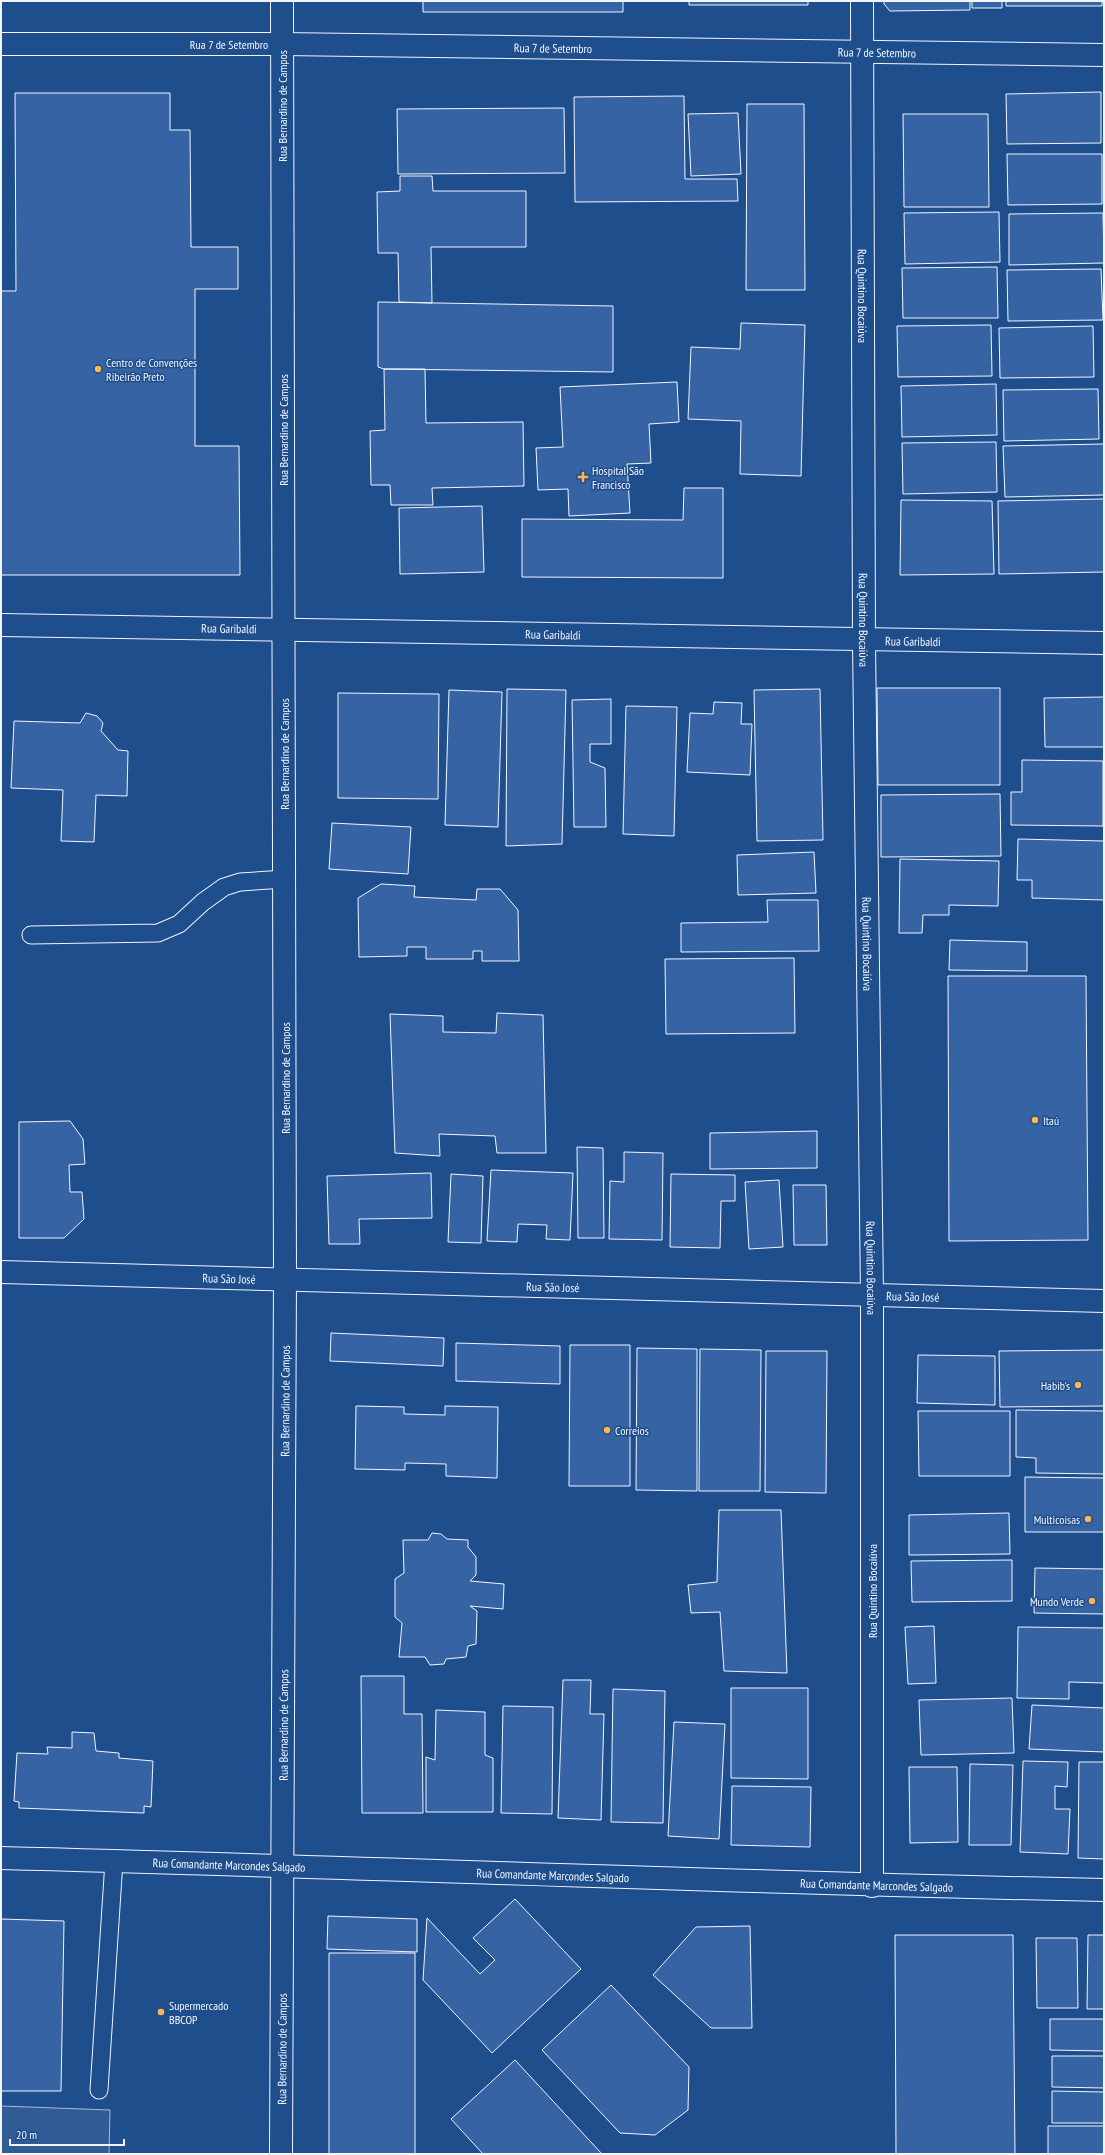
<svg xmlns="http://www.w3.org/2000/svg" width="1105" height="2155" viewBox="0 0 1105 2155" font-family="'PT Sans Narrow',sans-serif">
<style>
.built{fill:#305b95;stroke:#a8bbd7}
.building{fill:#3563a3;stroke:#f2f6ff}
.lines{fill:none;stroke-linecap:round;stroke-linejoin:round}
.service-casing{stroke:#f2f6ff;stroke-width:19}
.minor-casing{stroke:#f2f6ff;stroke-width:24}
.service{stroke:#1f4e8c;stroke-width:17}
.minor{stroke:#1f4e8c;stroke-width:22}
.poi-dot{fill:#ffb74d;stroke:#1f4e8c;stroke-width:1.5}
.labels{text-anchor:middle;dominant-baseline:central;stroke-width:3;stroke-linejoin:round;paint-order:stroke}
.street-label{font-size:12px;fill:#f2f6ff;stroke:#1f4e8c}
.poi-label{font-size:12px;fill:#f2f6ff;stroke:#1f4e8c;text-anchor:start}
</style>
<rect width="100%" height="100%" fill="#1f4e8c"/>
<!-- built -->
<path class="built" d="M1,2106L110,2110L109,2154H1Z"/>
<!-- building -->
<path class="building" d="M423,1H623V12H423Z
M689,1H808V5H689Z
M884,1H970V10L890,11L884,4Z
M972,1H1002V8H972Z
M1006,1H1102V6H1006Z
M1101,92V143L1007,144L1006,94Z
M15,93H170V130H190L191,247H238V289H195V446H239L240,575H1V291H16Z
M684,96L685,179H737L738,201L575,202L574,97Z
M747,104H804L805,290H746Z
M564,108L565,173L398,174L397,109Z
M738,113L741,174L691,176L688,114Z
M903,114H988L989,207H904Z
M1007,154H1102V204L1008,205Z
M400,176H432L433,191H526V247H431L432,303L399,302L398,253H378L377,192L400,191Z
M999,212L1000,262L905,264L904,213Z
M1103,213L1104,263L1009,265V214Z
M997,267L998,318H903L902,268Z
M1101,269L1103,320L1008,321L1007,270Z
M378,302L613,306V372L384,369L378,367Z
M741,323L805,325L801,476L740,474L741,421L688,419L691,347L740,349Z
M991,325L992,376L898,377L897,326Z
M1093,326L1094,377L1000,378L999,328Z
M384,369H425L426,423L523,422L524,486L432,488L433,505H391L390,485H371L370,431L385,430Z
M677,382L679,422L649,424L651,463L627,464L630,513L569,516L568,489L538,490L536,448L563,447L560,387Z
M996,384L997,435L902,437L901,386Z
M1098,389L1099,439L1004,441L1003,390Z
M996,442L997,492L903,494L902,443Z
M1104,444V495L1005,497L1003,446Z
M684,488H723V578L522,577V519L683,520Z
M1104,499V572L999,574L998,501Z
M901,500L992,501L994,574L900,575Z
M482,506L484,572L400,574L399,508Z
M877,688H1000V785H878Z
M507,689L566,690L562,844L506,846Z
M820,689L823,840L757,841L754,690Z
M449,690L502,692L498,827L445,825Z
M338,693L439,694L438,799L338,798Z
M1104,697V747H1045L1044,698Z
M611,699V744H590V762L605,768L606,827H574L572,700Z
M714,702L742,703L741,724H752L750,775L687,772L690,713L713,714Z
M626,706L677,707L674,836L623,834Z
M86,713L97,716L103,723L101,731L118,750L128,751L127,796L96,795L94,842L61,841L63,790L11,788L14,721L80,723Z
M1022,760L1103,761V826L1011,825V792H1022Z
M1000,794L1001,856L881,857V795Z
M332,823L411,827L408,874L329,869Z
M1018,839L1104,841V900L1032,898V880H1017Z
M814,852L816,893L738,895L737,855Z
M900,859L999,861L998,906L949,905V915H923L922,933H899Z
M381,884L415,886L414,897L476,900L477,889H500L518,910L519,961H482V951H473V959H426V947H407V956L359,957L358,898Z
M767,900H818L819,951L681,952V923L768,922Z
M950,940L1027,942V971L949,970Z
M794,958L795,1033L666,1034L665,959Z
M948,976H1086L1088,1240L949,1241Z
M497,1013L543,1015L546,1153H497L495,1136L439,1134L440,1156L395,1153L390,1014L443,1016V1032L496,1033Z
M70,1121L83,1139L85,1164L69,1165L70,1192H82L84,1219L64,1238H19V1122Z
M817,1131V1168L710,1169V1133Z
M577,1147L603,1148L604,1238H578Z
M624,1152L663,1153L662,1240L609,1239L610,1181L624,1182Z
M491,1170L573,1173L570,1240L546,1239L547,1225L518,1224L517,1242L487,1241Z
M431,1173L432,1218L359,1219L360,1244H329L327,1176Z
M451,1174L483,1176L481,1243L448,1242Z
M671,1174L735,1175V1201H721L720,1248L670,1247Z
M779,1180L783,1247L749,1249L745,1182Z
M793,1185H826L827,1245H794Z
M331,1333L444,1338L443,1366L330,1361Z
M456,1343L560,1346V1384L456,1381Z
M570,1345H630V1486H569Z
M637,1348L697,1349V1491L636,1490Z
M700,1349L761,1350L760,1491H699Z
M1104,1350V1406L1000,1407L999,1351Z
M766,1351H827L826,1493L765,1492Z
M918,1355L995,1356V1405L917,1403Z
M356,1406L404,1407V1414L445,1415V1406L498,1407L497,1478L446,1476V1464L405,1463V1470L355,1469Z
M1016,1410L1104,1411V1474L1036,1473V1458L1016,1457Z
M918,1411H1010V1476H919Z
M1025,1477L1104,1478V1532H1025Z
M719,1510H781L787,1673L724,1671L720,1612L691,1613L688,1585L717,1582Z
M1009,1513L1010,1554L909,1555V1515Z
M432,1533L441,1534L447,1539L468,1540V1547L476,1557V1575L470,1581L504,1584L503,1609L470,1606L477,1611L476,1644L468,1646L466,1657L446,1659L444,1664L430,1665L425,1657H399L402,1623L395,1617V1579L404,1573L403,1540H428Z
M1012,1560V1601L912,1602L911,1561Z
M1035,1568L1104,1569V1614L1034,1613Z
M934,1626L936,1683L908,1684L905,1627Z
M1018,1627L1104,1628V1683L1069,1682V1699L1017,1698Z
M361,1676H404V1714H422L423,1813H362Z
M563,1680H591L590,1714H604L601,1820L558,1818Z
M731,1688H808V1779L731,1778Z
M613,1689L665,1691L663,1823L611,1822Z
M1012,1698L1014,1753L921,1755L919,1700Z
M1032,1705L1104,1708V1752L1029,1749Z
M503,1706L553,1707L552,1814L501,1813Z
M436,1710L485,1712V1755L493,1758V1812H426V1757L435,1760Z
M674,1722L725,1724L719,1839L668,1836Z
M72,1732L94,1733L96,1751L119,1753V1758L153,1761L151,1807L144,1806V1813L19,1808V1802L14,1801L17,1753L48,1754L47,1747L72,1748Z
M1023,1761L1068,1762L1067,1787L1055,1786V1809H1070L1068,1854L1020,1852Z
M1079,1762H1104V1859L1078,1858Z
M970,1764L1013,1765L1011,1845H969Z
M909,1767H957L958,1842L910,1843Z
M732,1786L811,1787L810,1847L731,1845Z
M515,1899L581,1969L492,2053L423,1980L427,1918L480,1974L495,1960L473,1938Z
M328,1916L417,1919V1952L327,1949Z
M1,1919L64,1921L61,2091H1Z
M750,1926L752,2028H711L653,1975L696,1927Z
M895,1935H1013L1015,2154H896Z
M1088,1935H1104V2009H1087Z
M1036,1938H1077L1078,2008H1037Z
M329,1953H415V2154H329Z
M611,1985L689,2067L688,2110L655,2135L620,2133L542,2050Z
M1050,2019H1104V2051L1050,2050Z
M1052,2056H1104V2088L1052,2087Z
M515,2060L602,2154H483L451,2119Z
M1052,2091L1104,2092V2123H1052Z
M1048,2126H1104V2154H1048Z"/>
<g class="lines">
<!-- service casing -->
<g class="service-casing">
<path id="service" d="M31,935L158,933L179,924L203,902L224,887L240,882L285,879
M99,2090L114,1861"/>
</g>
<!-- minor casing -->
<g class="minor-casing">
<g id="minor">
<path id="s1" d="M862,1L864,641L872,1295V1886"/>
<path id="s2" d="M1,44H282L1104,55"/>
<path id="s3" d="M1,625C369,628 736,640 1104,643"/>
<path id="s4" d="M1,1272L1104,1301"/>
<path id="s5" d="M1,1858C369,1867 736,1883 1104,1890"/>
<path id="s6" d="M281,2154L285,1279L282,1"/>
</g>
</g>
<!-- service -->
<use href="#service" class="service"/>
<!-- minor -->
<use href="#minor" class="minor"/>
</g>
<!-- markers -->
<g class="poi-dot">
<circle cx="98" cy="369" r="4"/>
<path d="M581 471h4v4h4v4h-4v4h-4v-4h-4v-4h4z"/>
<circle cx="1035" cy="1120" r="4"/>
<circle cx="1078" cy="1385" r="4"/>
<circle cx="607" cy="1430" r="4"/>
<circle cx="1088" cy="1519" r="4"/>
<circle cx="1092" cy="1601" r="4"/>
<circle cx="161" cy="2012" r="4"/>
</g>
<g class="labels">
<!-- street labels -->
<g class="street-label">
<text stroke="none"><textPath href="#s2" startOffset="228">Rua 7 de Setembro</textPath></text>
<text stroke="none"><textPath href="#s2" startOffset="552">Rua 7 de Setembro</textPath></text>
<text stroke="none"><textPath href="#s2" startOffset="876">Rua 7 de Setembro</textPath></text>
<text transform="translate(282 106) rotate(-90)">Rua Bernardino de Campos</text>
<text stroke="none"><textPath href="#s1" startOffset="295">Rua Quintino Bocaiúva</textPath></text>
<text transform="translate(283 430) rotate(-90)">Rua Bernardino de Campos</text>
<text stroke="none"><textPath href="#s1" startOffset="619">Rua Quintino Bocaiúva</textPath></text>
<text stroke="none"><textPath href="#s3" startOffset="228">Rua Garibaldi</textPath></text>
<text stroke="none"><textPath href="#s3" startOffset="552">Rua Garibaldi</textPath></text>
<text stroke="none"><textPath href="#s3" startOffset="912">Rua Garibaldi</textPath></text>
<text transform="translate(284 754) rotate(-90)">Rua Bernardino de Campos</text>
<text stroke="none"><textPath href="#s1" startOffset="943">Rua Quintino Bocaiúva</textPath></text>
<text transform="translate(285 1078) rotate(-90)">Rua Bernardino de Campos</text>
<text stroke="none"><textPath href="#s1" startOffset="1267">Rua Quintino Bocaiúva</textPath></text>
<text stroke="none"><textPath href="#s4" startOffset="228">Rua São José</textPath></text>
<text stroke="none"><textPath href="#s4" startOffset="552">Rua São José</textPath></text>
<text stroke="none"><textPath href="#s4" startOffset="912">Rua São José</textPath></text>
<text stroke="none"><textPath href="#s6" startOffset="753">Rua Bernardino de Campos</textPath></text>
<text transform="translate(872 1591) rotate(-90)">Rua Quintino Bocaiúva</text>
<text stroke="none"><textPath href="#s6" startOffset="429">Rua Bernardino de Campos</textPath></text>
<text stroke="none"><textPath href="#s5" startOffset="228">Rua Comandante Marcondes Salgado</textPath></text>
<text stroke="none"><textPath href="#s5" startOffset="552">Rua Comandante Marcondes Salgado</textPath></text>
<text stroke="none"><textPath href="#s5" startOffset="876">Rua Comandante Marcondes Salgado</textPath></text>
<text stroke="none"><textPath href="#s6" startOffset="105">Rua Bernardino de Campos</textPath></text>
</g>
<!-- poi labels -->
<g class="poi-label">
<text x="106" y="362">Centro de Convenções<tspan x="106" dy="14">Ribeirão Preto</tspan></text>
<text x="592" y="470">Hospital São<tspan x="592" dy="14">Francisco</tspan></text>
<text x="1043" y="1120">Itaú</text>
<text x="1070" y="1385" text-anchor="end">Habib's</text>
<text x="615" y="1430">Correios</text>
<text x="1080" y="1519" text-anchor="end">Multicoisas</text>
<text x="1084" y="1601" text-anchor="end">Mundo Verde</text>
<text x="169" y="2005">Supermercado<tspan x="169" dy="14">BBCOP</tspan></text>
</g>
</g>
<!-- border -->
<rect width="1105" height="2155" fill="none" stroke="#f2f6ff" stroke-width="4"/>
<!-- scale -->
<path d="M10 2139v6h114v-6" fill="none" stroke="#f2f6ff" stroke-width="2"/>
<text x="16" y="2139" font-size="12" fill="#f2f6ff" stroke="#1f4e8c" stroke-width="3" paint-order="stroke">20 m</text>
</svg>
